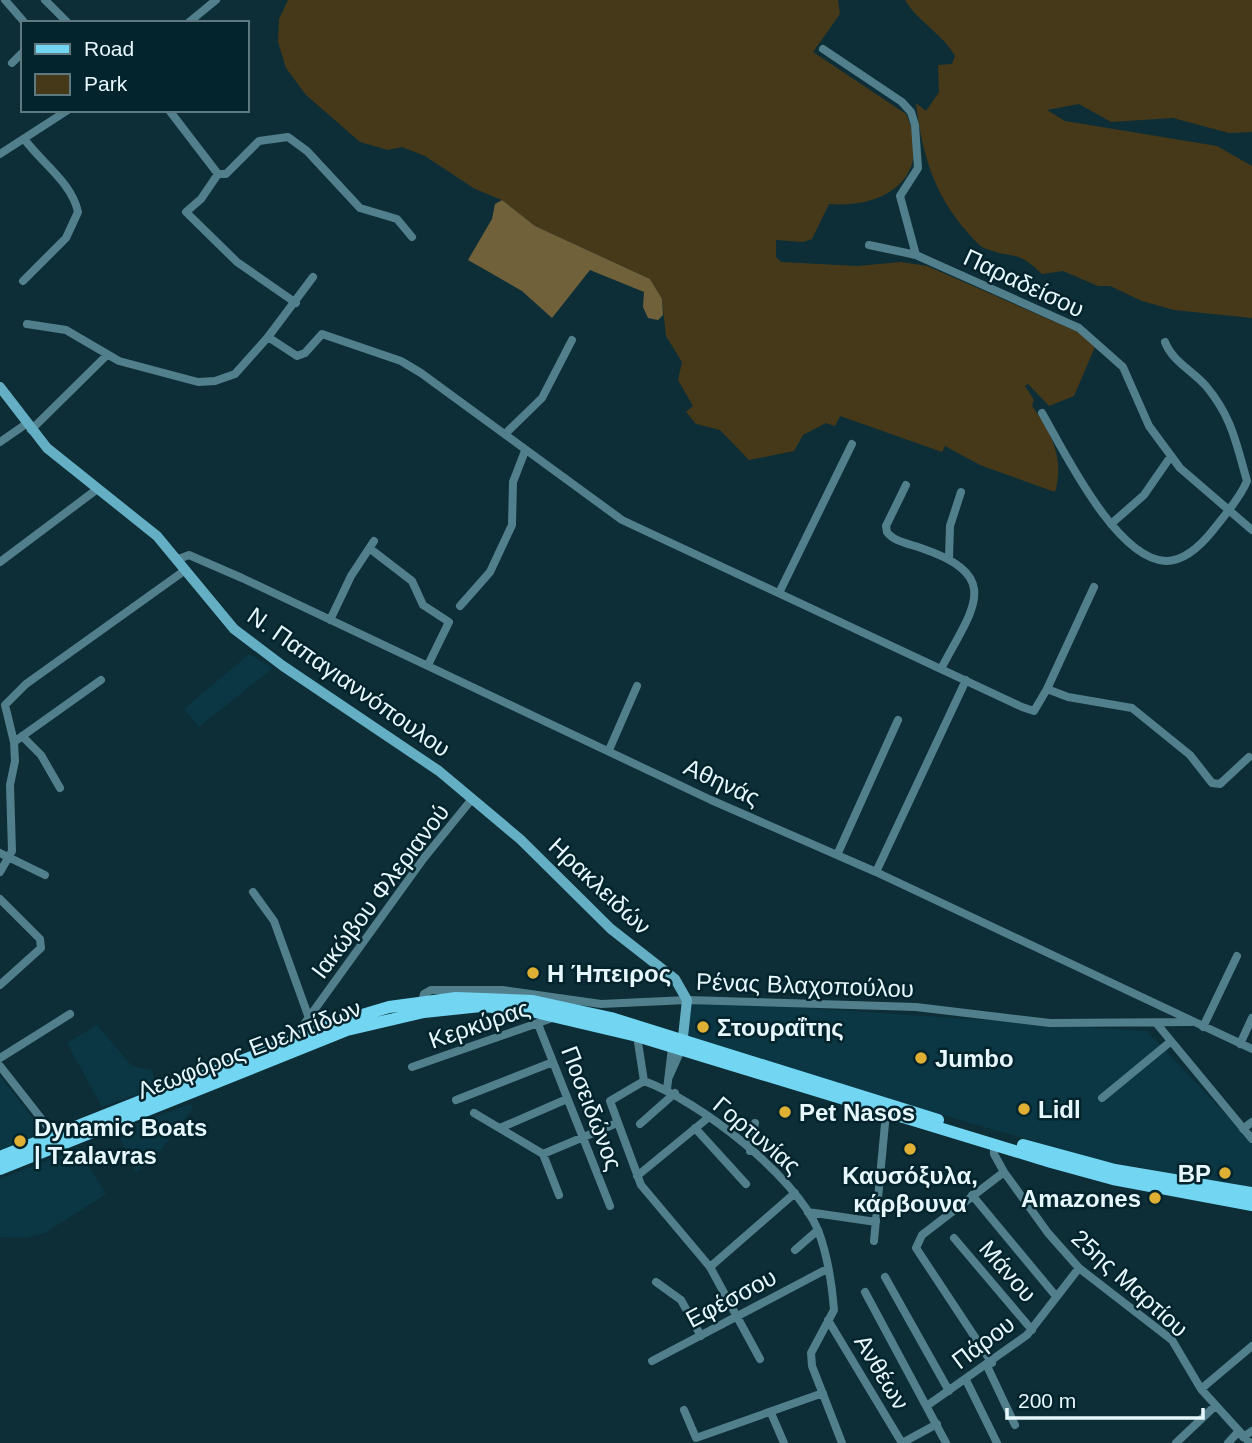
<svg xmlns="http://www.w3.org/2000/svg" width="1252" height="1443" viewBox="0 0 1252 1443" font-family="Helvetica,sans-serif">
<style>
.built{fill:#0a3743}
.green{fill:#463919}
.forest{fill:#71613b}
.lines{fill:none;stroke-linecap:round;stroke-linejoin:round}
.street{stroke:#527f8c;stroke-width:8}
.secondary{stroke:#65afc5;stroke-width:10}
.primary{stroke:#72d5f1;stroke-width:12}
.poi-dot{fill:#dfb034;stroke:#03242c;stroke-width:2.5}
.labels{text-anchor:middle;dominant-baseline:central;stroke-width:5;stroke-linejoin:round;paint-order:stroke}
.street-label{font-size:24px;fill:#e6f8fd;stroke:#03242c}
.poi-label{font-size:24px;font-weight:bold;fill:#e6f8fd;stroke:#03242c;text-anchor:start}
</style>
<rect width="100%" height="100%" fill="#0d2e36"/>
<!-- built -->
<path class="built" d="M249,654L273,668L199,727L184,709Z
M687,1000L1147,1031L1252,1142V1187L1099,1160L685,1041Z
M97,1025L132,1066L153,1070L154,1088L102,1107L67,1043Z
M0,1076L47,1136L0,1153Z
M190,1104L193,1108L160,1151L136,1173L117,1131Z
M78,1148L106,1194L45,1233L24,1238L0,1237V1179Z"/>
<!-- green -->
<path class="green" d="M288,0H838L840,14L813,52L906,114C934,175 887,209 829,204L812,239L803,242L776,240V257L781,262L857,266L901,262L927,266L1078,332L1095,347L1074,396L1049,406L1028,384L1025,386L1034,400L1032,406C1051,432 1065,459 1055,492L980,465L945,446L942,452L840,416L835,426L826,423L803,435L794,451L749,460L720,430L696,424L686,412L693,406L678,380L682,362L666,336L662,299L650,279L535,226L502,200L475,189L425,156L402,147L388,150L360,142L306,95L286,68L278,42L279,19Z
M905,0H1252V132L1229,133L1173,118L1111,122L1079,104L1047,110L1065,121L1217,146L1252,166V318L1174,310L1142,301L1110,286H1098L1063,271L1042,274C1015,248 1013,260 984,248C978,245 973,238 968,233C934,195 922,154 916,103L926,111L939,92L938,65L952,64L955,56C943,34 918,22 905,0Z"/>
<!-- forest -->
<path class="forest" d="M502,200L535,226L650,279L662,299L663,315L658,320L648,318L643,307L644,292L590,270L552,318L522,291L468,260L492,219L495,204Z"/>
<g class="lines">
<!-- street -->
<path class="street" d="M5,0L25,23
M45,0L68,23
M188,23L216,0
M823,49L902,102L911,112L915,125L918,168L900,196L916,255L1079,328L1123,367L1149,426L1180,468L1252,530
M12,63L23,52
M169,110L218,174H226L259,141L288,137L307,151L360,208L397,219L412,237
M0,154L68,110
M218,174L201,199L186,212L237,262L296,303
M869,245L916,255
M313,277L268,337L297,356L305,353L322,334L401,361L421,373L622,520L1022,707L1034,711L1047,689L1068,697L1132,708L1190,755L1212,783L1220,784L1249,757
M23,281L66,238L78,212C72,183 43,164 25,140
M27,324L66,330L119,361L198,382L215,381L235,374L268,337
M1042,413C1064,451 1116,559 1166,561C1185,561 1203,543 1214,529C1225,515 1240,498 1247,481C1236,443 1232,417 1206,386C1193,371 1172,361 1165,342
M31,430L106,356
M505,434L542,398L572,340
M0,442L26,424
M906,485L886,526L887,532C894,542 910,544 921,548C1004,576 973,608 942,667
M1111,524L1144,495L1171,456
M373,551L412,581L423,605L449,622L428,665
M949,557L950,526L961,492
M176,560L189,555L242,578L711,800L876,872L1252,1049
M0,562L96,490
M779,593L852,444
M460,606L490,572L512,525L513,482L525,451
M330,620L351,576L374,541
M1047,689L1094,587
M22,736L41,755L60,788
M14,742L101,680
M609,750L637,686
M0,853L45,875
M837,855L898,720
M0,872L12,851L10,785L15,761L14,742L5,705L26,684L184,571
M876,872L966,680
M253,892L274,921L309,1018
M0,899L40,939L41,948L0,985
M422,1002L424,994L431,990H502L601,1004L687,1000L916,1007L1050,1023L1191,1022
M538,1024L610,1206
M1157,1024L1252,1139
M1203,1027L1237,956
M637,1036L644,1081C699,1101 795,1175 818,1230C827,1254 832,1284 834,1310L811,1353L812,1366L842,1443
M294,1038L424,858L472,799
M1240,1044L1252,1018
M0,1058L70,1014
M0,1066L54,1135
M412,1067L555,1017
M669,1077L681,1050
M644,1081L610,1101L641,1185L710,1267L760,1359
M667,1089L672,1048
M1102,1098L1170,1042
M456,1100L553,1062
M474,1113L543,1154L617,1123
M640,1124L675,1093
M500,1128L567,1099
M695,1128L746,1184
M1243,1129L1252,1122
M994,1145V1154L1004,1172L1048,1233L1079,1268L1172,1340L1201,1389L1250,1443
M750,1151L755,1123
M543,1154L559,1195
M637,1176L709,1117
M972,1195L1055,1295
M808,1212L876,1222
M954,1238L1032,1330
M874,1241L886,1113
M795,1250L818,1230
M710,1267L795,1193
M885,1277L949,1391
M656,1282L681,1300L701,1336
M865,1292L946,1443
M828,1320L902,1443L937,1424
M652,1361L827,1269
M992,1363L916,1248L922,1235L1004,1172
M987,1366L1015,1425
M966,1380L997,1443
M1201,1389L1252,1346
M928,1405L1027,1335L1079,1268
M684,1410L696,1438L823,1393
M771,1413L784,1443
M1243,1437L1252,1431
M1176,1443L1215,1406
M1228,1443L1238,1432"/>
<!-- secondary -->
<path class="secondary" d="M0,387L47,448L157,536L234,629L283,666L439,771L520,839L611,929L675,979L687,1000L682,1046"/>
<!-- primary -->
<path class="primary" d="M1023,1145L1115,1170L1252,1193
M0,1157L342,1021L389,1007L456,998L533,1001L611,1018L938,1120
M0,1169L347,1030L424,1012L481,1006L527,1010L637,1036L1051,1162L1113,1179L1252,1205"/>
</g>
<!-- markers -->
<g class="poi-dot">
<circle cx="533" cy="973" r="7"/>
<circle cx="703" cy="1027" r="7"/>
<circle cx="921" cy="1058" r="7"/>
<circle cx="1024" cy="1109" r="7"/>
<circle cx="785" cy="1112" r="7"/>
<circle cx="20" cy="1141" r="7"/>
<circle cx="910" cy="1149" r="7"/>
<circle cx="1225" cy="1173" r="7"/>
<circle cx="1155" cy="1198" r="7"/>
</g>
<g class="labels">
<!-- street labels -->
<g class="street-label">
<text transform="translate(1024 283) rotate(25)">Παραδείσου</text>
<text transform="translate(349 682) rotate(35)">Ν. Παπαγιαννόπουλου</text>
<text transform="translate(722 782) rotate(25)">Αθηνάς</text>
<text transform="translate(600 886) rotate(43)">Ηρακλειδών</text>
<text transform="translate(380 891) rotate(-53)">Ιακώβου Φλεριανού</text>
<text transform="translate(805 985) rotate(2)">Ρένας Βλαχοπούλου</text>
<text transform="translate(479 1024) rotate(-19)">Κερκύρας</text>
<text transform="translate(249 1049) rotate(-21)">Λεωφόρος Ευελπίδων</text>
<text transform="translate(592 1108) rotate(69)">Ποσειδώνος</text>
<text transform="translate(757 1135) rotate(40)">Γορτυνίας</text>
<text transform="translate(1008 1271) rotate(49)">Μάνου</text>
<text transform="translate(1130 1283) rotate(42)">25ης Μαρτίου</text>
<text transform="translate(731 1298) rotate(-28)">Εφέσσου</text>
<text transform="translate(983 1342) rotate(-37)">Πάρου</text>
<text transform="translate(882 1372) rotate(59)">Ανθέων</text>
</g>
<!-- poi labels -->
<g class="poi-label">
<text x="547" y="973">Η Ήπειρος</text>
<text x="717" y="1027">Στουραΐτης</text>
<text x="935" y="1058">Jumbo</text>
<text x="1038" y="1109">Lidl</text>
<text x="799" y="1112">Pet Nasos</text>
<text x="34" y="1127">Dynamic Boats<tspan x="34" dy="28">| Tzalavras</tspan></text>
<text x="1211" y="1173" text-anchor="end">BP</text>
<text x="910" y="1175" text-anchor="middle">Καυσόξυλα,<tspan x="910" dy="28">κάρβουνα</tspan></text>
<text x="1141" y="1198" text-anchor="end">Amazones</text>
</g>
</g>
<!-- legend -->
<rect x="21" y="21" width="228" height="91" fill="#03242c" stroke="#5e7980" stroke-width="2"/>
<rect x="35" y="44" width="35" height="10" fill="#72d5f1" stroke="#5e7980" stroke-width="2"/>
<text x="84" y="56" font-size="21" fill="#e6f8fd">Road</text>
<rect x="35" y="74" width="35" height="21" fill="#463919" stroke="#5e7980" stroke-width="2"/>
<text x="84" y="91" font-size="21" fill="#e6f8fd">Park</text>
<!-- scale -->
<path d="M1007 1408v10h196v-10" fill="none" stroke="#e6f8fd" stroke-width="3.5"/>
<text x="1018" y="1408" font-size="21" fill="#e6f8fd" stroke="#03242c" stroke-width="5" paint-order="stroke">200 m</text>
</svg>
